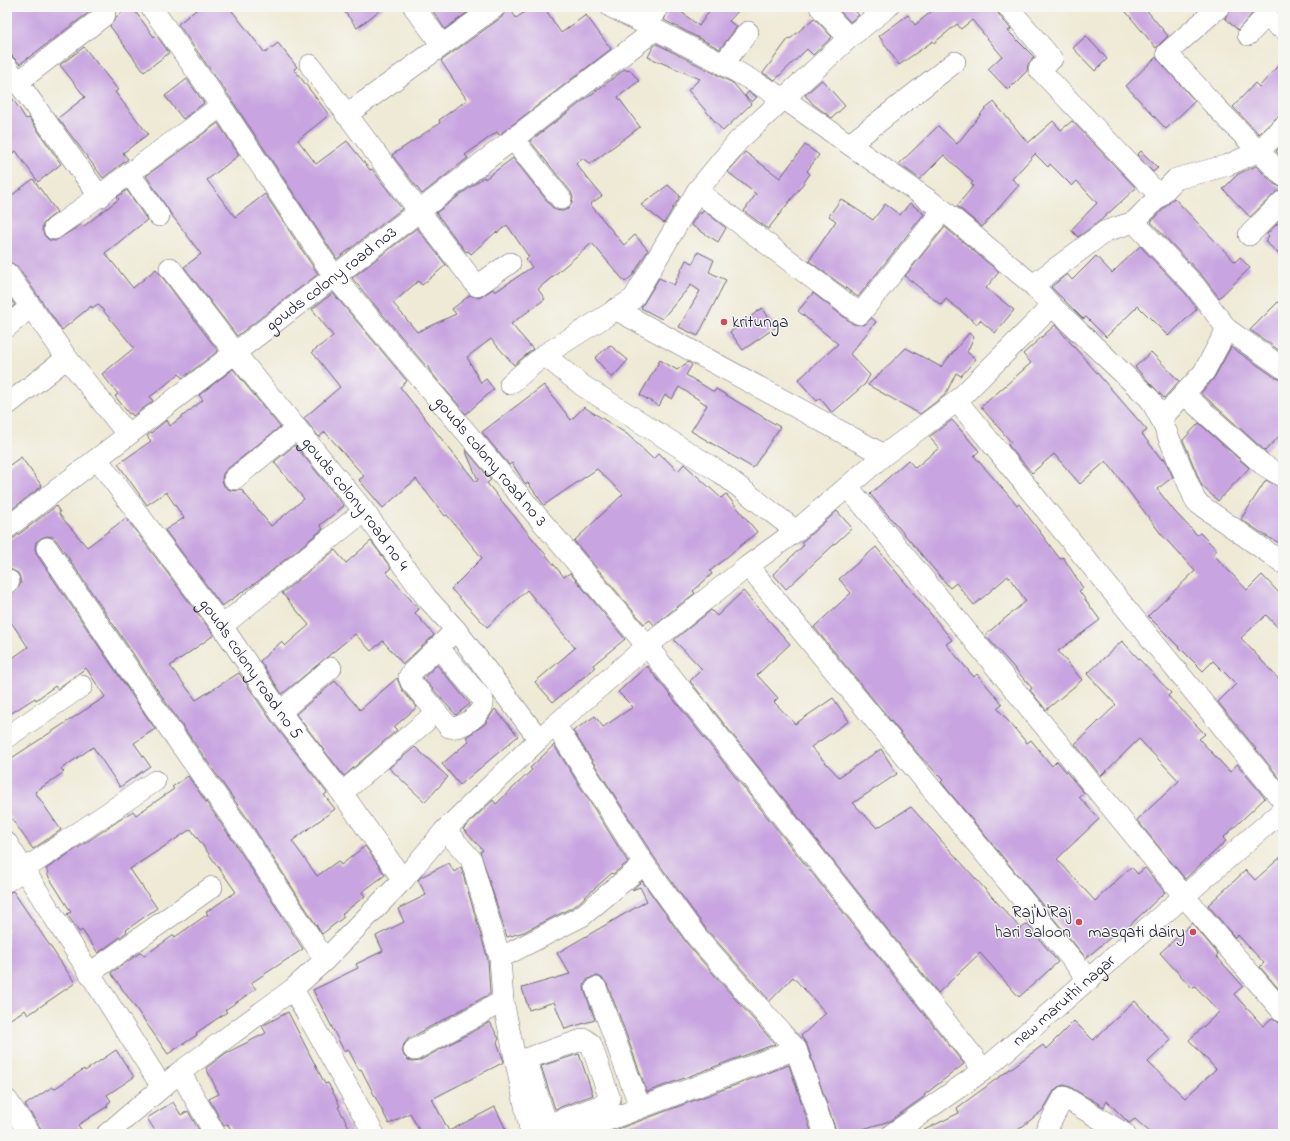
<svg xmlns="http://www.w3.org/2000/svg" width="1290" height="1141" viewBox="0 0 1290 1141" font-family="'Indie Flower',sans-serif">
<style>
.building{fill:#c8a4e0}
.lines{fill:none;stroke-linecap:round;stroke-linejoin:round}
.minor-casing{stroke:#6a6871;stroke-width:22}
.minor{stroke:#fff;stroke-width:21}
.poi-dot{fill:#d1495b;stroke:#f6f6f2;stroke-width:1.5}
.labels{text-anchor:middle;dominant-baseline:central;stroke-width:3;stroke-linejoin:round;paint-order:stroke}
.street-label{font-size:17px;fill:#22223b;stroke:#f6f6f2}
.poi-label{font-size:17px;fill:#22223b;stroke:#f6f6f2;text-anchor:end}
</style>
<rect width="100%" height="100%" fill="#f6f6f2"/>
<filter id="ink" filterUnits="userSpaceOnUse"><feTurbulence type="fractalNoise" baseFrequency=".025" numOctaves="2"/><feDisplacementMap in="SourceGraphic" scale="8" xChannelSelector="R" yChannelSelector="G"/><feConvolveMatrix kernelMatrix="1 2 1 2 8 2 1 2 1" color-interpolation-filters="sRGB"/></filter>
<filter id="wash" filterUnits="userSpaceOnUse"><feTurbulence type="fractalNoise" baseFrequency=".012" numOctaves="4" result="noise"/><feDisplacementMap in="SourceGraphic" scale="16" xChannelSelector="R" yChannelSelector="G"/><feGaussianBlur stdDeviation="0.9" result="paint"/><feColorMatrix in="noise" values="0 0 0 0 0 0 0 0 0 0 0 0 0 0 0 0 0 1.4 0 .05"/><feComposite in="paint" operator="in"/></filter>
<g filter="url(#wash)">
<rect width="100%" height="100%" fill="#efead5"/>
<g id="blocks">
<!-- building -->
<path class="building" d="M7,7H96L20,64L12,56L7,55Z
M130,7H132L154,37L156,36L159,39L169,53L144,72L110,26L116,17Z
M200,7H229L265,53L278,43L297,67L294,69L329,115L298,140L316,164L347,141L370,170L372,169L402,209L337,259L231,99L178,24Z
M341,7H384L357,28Z
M430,7H475L445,29Z
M507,7H509L516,18L532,7H544L561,33L586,15L611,49L499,135L497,132L465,155L468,158L422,194L392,155L440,123L439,120L467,100L441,61L502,17Z
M670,7H675L699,26L712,7H742L729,21L737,27L720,49L664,20Z
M836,7H851L859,15L850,22Z
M937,7H996L999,15L1011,29L1008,31L1034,57L1028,64L1027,71L1008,90L988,69L1002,56L972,20L961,29L957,24L934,43L933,41L899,65L879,36L908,15L915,25Z
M1122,7H1144L1168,36L1156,48Z
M1231,7H1258L1238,30L1225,18L1230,11Z
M814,18L832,37L813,55L807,49L775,80L763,73L789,38L790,39Z
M1086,36L1107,59L1095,71L1073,48Z
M657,44L733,83L751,104L723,131L688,90L700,79L648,57L653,47Z
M84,47L118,90L115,92L148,134L123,153L128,159L103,178L58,118L85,97L60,65Z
M1156,57L1195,101L1166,129L1126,86Z
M1283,60V115L1275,119L1259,134L1233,107L1255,83L1259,87Z
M625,69L627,71L629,69L639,81L618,97L640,127L590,164L582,158L576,164L602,196L590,204L624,245L635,235L648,250L633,275L625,282L592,243L538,289L545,299L511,324L533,349L514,365L491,339L467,357L481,383L486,379L494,389L466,414L430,371L427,365L426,366L352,278L417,228L446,265L422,285L418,281L393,303L417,332L456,314L452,309L470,295L479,298L493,289L495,292L532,267L526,260L529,257L507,225L497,233L496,232L471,254L468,251L466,252L436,213L484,177L485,179L513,158L552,207L556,210L562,211L568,209L572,203L573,198L571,192L530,141Z
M187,79L204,103L183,119L165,96Z
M822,80L845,106L832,118L813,104L805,95Z
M7,90L26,119L29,118L61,164L38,182L16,151L7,157Z
M748,92L757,97L752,102L745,96Z
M994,102L1028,143L1053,121L1061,130L1072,121L1136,188L1101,220L1078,237L1071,230L1097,203L1077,181L1072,186L1050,164L1048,167L1035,154L1012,179L1019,185L982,227L957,206L973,186L971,184L973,182L944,155L920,179L899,164L938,126L957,144L984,110Z
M218,123L239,155L207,180L235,217L265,194L318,274L237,336L184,267L201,254L171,214L146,176Z
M1283,144V159L1276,151Z
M805,145L819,155L807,171L810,174L797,192L768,229L744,211L756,194L728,172L745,152L780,178Z
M1141,151L1158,168L1153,172L1137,155Z
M1256,166L1274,184L1283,188V189L1275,193L1250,217L1223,189L1238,174Z
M33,179L57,212L47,220L43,224L42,230L45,236L49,240L55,241L82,224L84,226L119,199L117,197L127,190L147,220L105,253L133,288L156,269L218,351L184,377L182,378L179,374L150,397L153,401L133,416L131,413L129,414L115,396L118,394L102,374L134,348L98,304L92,308L91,306L62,330L17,266L7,261V199Z
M668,185L680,196L664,223L641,205Z
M1174,198L1235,262L1240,257L1250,268L1219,298L1204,278L1151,222Z
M841,199L873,220L885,204L900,215L910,203L924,214L858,297L809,261L836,221L829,216Z
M703,210L726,228L718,242L691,225L699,212L701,214Z
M1283,218V258L1265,241L1269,236L1267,234Z
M945,227L999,272L986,288L1014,310L995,333L980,320L977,324L946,299L941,305L905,276Z
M1140,246L1186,294L1197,309L1168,336L1138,306L1106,337L1086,317L1083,319L1051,287L1067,274L1072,280L1096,256L1112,273Z
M698,252L714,260L709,272L726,280L698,336L679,327L700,291L691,285L662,319L641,308L659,278L674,285L686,260L693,263Z
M333,293L407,381L400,387L476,482L478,480L465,449L491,480L487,483L564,577L570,573L625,639L593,665L595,668L553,702L535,682L575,648L527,590L487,627L451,589L482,558L447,515L445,516L416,479L383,508L359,480L364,476L325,432L319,437L304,418L340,387L312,352L333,336L312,309Z
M813,293L853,324L864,325L872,318L876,322L850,354L870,375L865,384L832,413L820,398L817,401L798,380L838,344L798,311Z
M7,294L15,305L7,311Z
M1283,297V353L1250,330Z
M762,308L776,327L743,350L730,332Z
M1055,325L1147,430L1142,434L1162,460L1164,458L1173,477L1157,489L1175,512L1197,535L1200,533L1217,550L1213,554L1247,590L1262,575L1283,597V633L1266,615L1241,638L1283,684L1282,781L1218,702L1236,684L1213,661L1203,671L1148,616L1195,571L1161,534L1106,461L1080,484L1054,454L1032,473L1008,445L1011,442L981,407L1031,363L1023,354Z
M969,333L974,337L967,352L976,359L961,376L956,373L945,395L920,414L868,385L906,348L941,367Z
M610,345L628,360L612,378L595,358Z
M1231,347L1276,378L1283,380V432L1265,451L1201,393L1214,378Z
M1151,352L1179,381L1164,398L1135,367Z
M660,360L677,370L688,362L692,365L686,375L714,392L716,389L780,427L753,468L691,431L707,405L679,387L672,399L665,395L659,406L640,395Z
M233,369L280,427L226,470L223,474L222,480L224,486L230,490L236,491L241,489L271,526L304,499L274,462L295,445L344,506L320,525L323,529L260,580L222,606L165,530L184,518L166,492L147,505L118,464L151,441L147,436L167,420L170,426L203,400L199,395Z
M544,385L571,420L584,407L627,434L653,459L659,453L678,471L684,464L721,498L726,494L757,532L710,571L712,574L693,591L695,593L654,625L650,620L644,624L574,541L623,494L597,469L544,505L528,483L526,484L524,482L512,463L509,465L482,432Z
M952,420L979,451L974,456L1017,505L1019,504L1060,559L1063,557L1083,588L1079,591L1100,620L1058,651L1082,680L1046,710L1030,690L1032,688L985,635L1026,601L1008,576L974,605L956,583L950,588L870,494L908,460L915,468L939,448L929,437Z
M1199,423L1249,468L1218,501L1202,486L1183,440Z
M21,457L42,486L7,513V467Z
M1266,480L1283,489V545L1266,536L1241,519Z
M56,506L60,512L59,514L87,547L126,518L214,635L170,666L196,700L239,673L270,719L327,793L324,795L335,809L292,841L317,876L338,861L341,865L365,846L385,875L362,892L365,896L342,914L344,917L322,934L254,828L167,704L57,541L53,537L47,536L41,538L36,542L35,548L37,555L155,729L134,743L150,766L120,787L93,747L61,769L64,772L35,792L61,830L33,849L7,812V761L105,697L86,668L57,689L55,686L36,700L35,698L7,716V662L28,647L7,616V595L15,591L21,584L20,578L18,573L12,570L7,569V540L14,538Z
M837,511L852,528L786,589L773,574L804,545L802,542Z
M371,541L391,568L386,572L419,609L415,613L434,635L403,664L383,641L371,651L355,634L282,694L260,661L281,642L285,646L309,625L282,593L335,550L346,563Z
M876,547L952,640L946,644L974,677L977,674L1002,704L997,708L1027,743L1031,740L1052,766L1057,761L1084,793L1079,797L1099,819L1057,859L1095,901L1131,867L1138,874L1145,868L1165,892L1126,929L1123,927L1086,958L941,782L943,780L918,754L814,627L851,593L839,579Z
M743,591L790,644L757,675L778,698L774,702L795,724L833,698L849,721L811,747L839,777L881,749L897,774L853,803L877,828L911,807L1021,929L1027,924L1058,962L1019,997L980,953L938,993L690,681L702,669L674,640L711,610L717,616Z
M1122,641L1171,693L1168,696L1205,734L1199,739L1230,772L1237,764L1265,798L1223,838L1226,841L1185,879L1137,820L1179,781L1139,739L1101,776L1075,744L1116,705L1087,674Z
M437,665L470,704L456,715L423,678Z
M647,666L964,1064L924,1095L925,1096L890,1121L846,1134H837L807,1045L801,1036L826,1013L793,977L770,1001L706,929L654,857L573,731L595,716L603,727L633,707L618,692Z
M397,678L402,690L417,707L394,727L397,730L344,776L296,714L335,681L360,710Z
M495,709L518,736L460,785L442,764L469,741L466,737L485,724Z
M554,745L628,862L613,874L612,873L575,906L524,932L507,937L480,852L483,850L463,829L493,800L496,804L532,770L530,768Z
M415,747L448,777L425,802L389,768Z
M188,776L234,842L303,949L251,983L256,989L225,1010L227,1012L196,1033L197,1035L168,1054L111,973L141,952L144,956L174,935L175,937L208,914L206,912L236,892L191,829L130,869L157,908L126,930L127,932L98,953L82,930L79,932L67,914L71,912L47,874L49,873L46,869L133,811L136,815L174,789L172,787Z
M1283,855V994L1260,967L1264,963L1238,935L1235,938L1208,905L1246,870L1255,880Z
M449,863L454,872L461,867L488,960L490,994L408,1039L404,1044L402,1050L404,1056L408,1060L413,1062L419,1061L490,1022L499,1039L497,1042L504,1062L432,1099L449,1131L495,1107L508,1134H421L410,1113L389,1124L361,1069L359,1070L348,1049L344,1051L313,990L358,968L356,964L383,951L376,936L404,922L398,909L426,895L418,880L421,877Z
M642,881L688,945L775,1044L647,1092L618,1012L607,984L603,979L598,976L592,977L587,980L584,986L585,992L595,1020L565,1029L554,1002L529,1010L522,988L570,974L557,953L647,901L640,887L632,890Z
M13,891L75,983L28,1015L25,1010L7,1021V893Z
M1192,923L1218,954L1216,956L1243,986L1234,994L1263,1026L1272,1018L1279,1023L1283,1024V1127L1276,1134H1152L1135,1119L1129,1123L1107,1101L1104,1107L1070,1087L1064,1085L1058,1087L1054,1091L1043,1110L1013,1134H916L959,1113L957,1108L1043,1045L1046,1049L1074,1021L1093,1040L1135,1001L1171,1040L1148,1062L1185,1098L1216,1069L1189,1040L1219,1012L1195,986L1192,988L1160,953Z
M288,1012L325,1084L328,1083L340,1106L338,1107L353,1134H233L228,1124L224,1126L209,1099L219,1094L206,1068L226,1053L266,1033L262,1026Z
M116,1050L134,1077L107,1095L111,1101L107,1104L108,1106L78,1125L84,1134H42L40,1127L25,1105L52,1087L54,1089L84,1069L85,1071Z
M579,1054L593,1095L555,1109L541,1066Z
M789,1065L812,1134H611L610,1132Z
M173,1102L181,1115L188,1111L201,1134H157L147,1118Z
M11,1127L16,1134H7V1129Z"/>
</g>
</g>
<g filter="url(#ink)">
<use href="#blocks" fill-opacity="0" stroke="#6a6871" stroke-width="1"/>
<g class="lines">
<!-- minor casing -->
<g class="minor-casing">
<g id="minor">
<path id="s1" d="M151,7L221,106L334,276L647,646L984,1070"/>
<path d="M414,7L442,45"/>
<path d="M611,7L723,64L783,98L943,210L1033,285L1052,306L1150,399L1161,419L1196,502L1283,563"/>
<path d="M820,7L849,38"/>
<path d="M1008,7L1052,59L1039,69L1160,196"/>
<path d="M1219,7L1167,53L1213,104L1283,176"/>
<path d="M646,25L658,7"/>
<path d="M1248,35L1266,16L1279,27L1283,23"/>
<path d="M723,64L748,32"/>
<path d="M310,65L419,211L477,286L510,263"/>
<path d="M7,67L100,197"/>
<path d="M18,82L105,15"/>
<path d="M346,115L495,7"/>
<path d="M513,139L561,199"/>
<path d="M850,144L955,62"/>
<path d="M129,173L159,216"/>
<path d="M697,191L860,314L943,210"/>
<path d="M1134,222L1176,179L1228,165L1259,151L1283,127"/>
<path d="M54,229L221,106"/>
<path d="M1249,235L1283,201"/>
<path id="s2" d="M170,268L235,353L364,511L426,597L456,630L539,739"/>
<path d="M7,273L67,358L128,435"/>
<path d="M1033,285L1106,231L1134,222L1195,286L1227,329L1283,368"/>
<path d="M615,309L884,455"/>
<path d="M7,327L30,307"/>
<path d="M544,355L583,386L721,473L796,531"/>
<path d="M510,384L544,355L633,299L697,191L738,141L849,38L888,7"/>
<path d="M1185,395L1262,464L1283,477"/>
<path d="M957,401L1283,801"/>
<path d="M7,405L67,358"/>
<path d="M1161,419L1204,372L1227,329"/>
<path id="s3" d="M97,459L222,626L280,712L342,793L403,880"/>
<path d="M234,479L297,428"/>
<path d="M848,487L1184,896L1283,1012"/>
<path id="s4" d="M7,528L655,30"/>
<path d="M47,548L157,711L244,835L325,960"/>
<path d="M748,566L1089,980"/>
<path d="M7,583L9,581"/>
<path d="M222,626L364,511"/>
<path d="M438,647L483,700C486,712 461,731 449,727L411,682L409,677L412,672L456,630"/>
<path d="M280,712L331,668"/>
<path d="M556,726L644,864L697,937L796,1049L825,1134"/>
<path d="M7,737L82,686"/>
<path d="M342,793L425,722"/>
<path d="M445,830L471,859L500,958L503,1001L531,1134"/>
<path d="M7,843L162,1087"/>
<path d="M7,881L155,781"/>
<path d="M500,958L582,916L644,864"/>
<path d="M90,973L212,887"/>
<path d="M596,988L640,1107"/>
<path d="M293,989L374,1134"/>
<path d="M414,1050L503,1001"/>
<path d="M516,1062L585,1039L591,1044L610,1099L607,1103L552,1123L545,1119L530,1071"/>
<path d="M180,1072L215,1134"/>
<path d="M7,1100L30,1134"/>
<path d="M107,1134L180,1072L293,989L325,960L403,880L445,830L539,739L647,646L748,566L796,531L884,455L957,401L1052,306"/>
<path d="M571,1134L796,1049"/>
<path id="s5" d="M892,1134L984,1070L1283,810"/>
<path d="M1044,1134L1064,1097L1125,1134"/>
</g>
</g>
<!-- minor -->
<use href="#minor" class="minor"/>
</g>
</g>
<!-- markers -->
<g class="poi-dot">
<circle cx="724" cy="322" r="4"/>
<circle cx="1079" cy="922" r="4"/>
<circle cx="1193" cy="932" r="4"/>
</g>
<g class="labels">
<!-- street labels -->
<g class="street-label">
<text stroke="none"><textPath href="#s4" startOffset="409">gouds colony road no3</textPath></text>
<text stroke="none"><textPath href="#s1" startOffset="568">gouds colony road no 3</textPath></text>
<text stroke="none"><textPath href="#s2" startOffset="300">gouds colony road no 4</textPath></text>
<text stroke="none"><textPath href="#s3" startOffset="260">gouds colony road no 5</textPath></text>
<text stroke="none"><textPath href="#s5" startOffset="218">new maruthi nagar</textPath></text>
</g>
<!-- poi labels -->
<g class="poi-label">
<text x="732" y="322" text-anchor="start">kritunga</text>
<text x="1071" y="912">Raj'N'Raj<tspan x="1071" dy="20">hari saloon</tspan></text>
<text x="1185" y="932">masqati dairy</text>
</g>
</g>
<!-- margin -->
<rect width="1290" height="1141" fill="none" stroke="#f6f6f2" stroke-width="24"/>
</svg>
